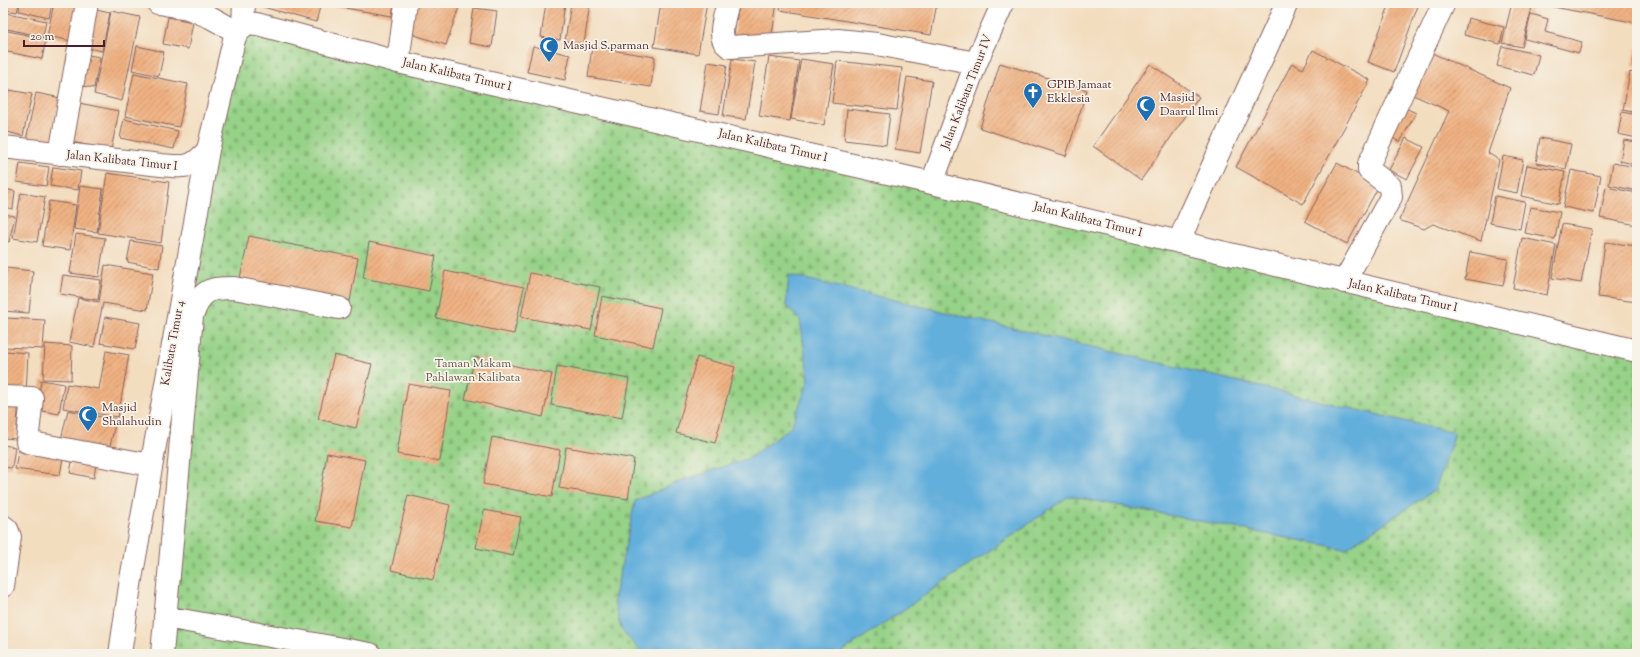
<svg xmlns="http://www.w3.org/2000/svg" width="1640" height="657" viewBox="0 0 1640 657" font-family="'Sorts Mill Goudy',serif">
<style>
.cemetery{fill:url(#cemetery-stones);stroke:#707859}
.water{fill:#64afdc;stroke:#576784}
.building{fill:url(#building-hatch)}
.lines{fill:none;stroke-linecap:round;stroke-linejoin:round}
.minor-casing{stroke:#85625f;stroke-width:24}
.minor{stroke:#fff;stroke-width:22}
.labels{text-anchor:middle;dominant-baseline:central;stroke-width:3.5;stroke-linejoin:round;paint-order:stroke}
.poi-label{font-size:12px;fill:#4a1f2b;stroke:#f7f3e8;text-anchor:start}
.street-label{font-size:12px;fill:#4a1f2b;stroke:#f7f3e8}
.park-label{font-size:12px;fill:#615547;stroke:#f7f3e8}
</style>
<defs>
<pattern id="cemetery-stones" width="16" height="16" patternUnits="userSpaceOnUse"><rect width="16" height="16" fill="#96d287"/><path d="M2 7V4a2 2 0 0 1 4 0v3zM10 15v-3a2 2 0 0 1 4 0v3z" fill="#83b475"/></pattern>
<pattern id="building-hatch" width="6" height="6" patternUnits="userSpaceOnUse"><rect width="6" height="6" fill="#f0b283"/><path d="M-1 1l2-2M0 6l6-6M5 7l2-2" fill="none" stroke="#c4906b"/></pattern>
</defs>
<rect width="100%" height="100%" fill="#f7f3e8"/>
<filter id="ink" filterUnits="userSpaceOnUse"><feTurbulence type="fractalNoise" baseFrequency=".025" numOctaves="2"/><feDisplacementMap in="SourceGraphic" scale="8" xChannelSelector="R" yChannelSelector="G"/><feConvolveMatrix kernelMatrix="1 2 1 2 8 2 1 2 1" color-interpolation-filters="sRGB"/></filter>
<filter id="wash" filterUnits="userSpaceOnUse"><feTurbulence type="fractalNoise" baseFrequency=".012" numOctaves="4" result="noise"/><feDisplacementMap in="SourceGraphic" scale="16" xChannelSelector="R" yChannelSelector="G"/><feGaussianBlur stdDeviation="0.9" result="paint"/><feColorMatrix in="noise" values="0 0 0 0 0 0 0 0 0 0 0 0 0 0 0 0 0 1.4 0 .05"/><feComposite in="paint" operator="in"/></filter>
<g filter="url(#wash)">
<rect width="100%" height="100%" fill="#f3ddbf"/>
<!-- cemetery -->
<path class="cemetery" d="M243,26L1637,351V654H159L194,316L208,150Z"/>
<!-- water -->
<path class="water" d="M789,275L1455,433L1435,490L1345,549L1069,496L839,654H643L622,631L614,601L635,501L683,480L749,458L791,427L809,380L800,320L786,305Z"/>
<g id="blocks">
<!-- building -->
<path class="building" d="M6,3H19L17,12L5,10Z
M20,3H52L49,18L19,11Z
M54,3H86L77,42L47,36Z
M249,3H321L316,22Z
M327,3H394L392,16L327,5Z
M418,3H447L459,7L446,45L408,33Z
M546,3H565L560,40L541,37Z
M571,3H590L584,44L565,41Z
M661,3H707L698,54L654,47Z
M739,3H777L771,41L734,35Z
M781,3H937L931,35L780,10Z
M1390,3H1419L1394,72L1368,62Z
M1512,3L1532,7L1522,47L1502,43Z
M1538,3H1637V23L1538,4Z
M474,8L497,11L492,47L469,43Z
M91,9L110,13L102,51L83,47Z
M111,11L140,17L122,101L94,94Z
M3,12L46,21L43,37L3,28Z
M1531,14L1548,19L1545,32L1582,42L1579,53L1525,39Z
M168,17L193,22L188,49L163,44Z
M1468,18L1504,27L1500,44L1464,35Z
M3,30L46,39L42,59L3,51Z
M137,46L164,52L159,76L132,70Z
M533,46L570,55L565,80L527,72Z
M1502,46L1539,55L1534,75L1497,66Z
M592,47L655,57L651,87L588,77Z
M1636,48H1637V66L1633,65Z
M1423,49L1510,88L1488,153L1499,160L1481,241L1433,224L1424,229L1399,220L1449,111L1404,91Z
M1313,50L1370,80L1303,204L1236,167L1292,63L1303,69Z
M83,54L100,57L94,88L77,85Z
M769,57L799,61L790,121L759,116Z
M732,59L755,62L746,119L723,116Z
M801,59L834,64L824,125L791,119Z
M837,61L902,68L897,110L832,103Z
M708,62L727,65L719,114L700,111Z
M1000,63L1087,90L1066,156L980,128Z
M1150,64L1199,97L1141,180L1093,146Z
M1630,72L1637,74V113L1623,110Z
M134,73L188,84L179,127L125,116Z
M907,77L932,81L920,153L895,149Z
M9,90L32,94L23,136L3,131V118Z
M36,93L66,99L56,145H25Z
M74,102L119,111L111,150L67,141Z
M1399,105L1416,113L1400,142L1384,133Z
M847,109L890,114L886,145L844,140Z
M1622,112L1637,115V138L1618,134Z
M124,119L178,131L174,149L120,138Z
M1406,138L1424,147L1407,179L1389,170Z
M1540,138L1571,144L1566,169L1536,163Z
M1624,140L1637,142V165L1620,161Z
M1503,156L1523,160L1517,193L1497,189Z
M20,163L49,167L46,186L17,182Z
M1337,163L1379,186L1347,244L1305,221Z
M1613,163L1637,167V191L1609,185Z
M1527,165L1565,172L1559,204L1521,196Z
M53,167L81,171L78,190L50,186Z
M1571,170L1601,176L1594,213L1563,207Z
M107,173L169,182L161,243L98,233Z
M80,186L103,189L97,232L74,229Z
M1606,187L1637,193V225L1600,218Z
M3,189L15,191L13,209L3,207Z
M21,193L45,197L37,242L13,238Z
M1495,196L1525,202L1520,229L1490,223Z
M49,201L76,205L70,250L42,246Z
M1530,207L1560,212L1555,239L1525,233Z
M3,214L15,216L9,242L3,240Z
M1562,224L1592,229L1581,283L1552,278Z
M76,234L105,238L99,277L70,273Z
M249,236L358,258L350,301L240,278Z
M1522,238L1556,245L1547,295L1513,288Z
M131,241L162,246L159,268L127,262Z
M369,242L436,256L429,291L363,278Z
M1605,242L1637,246V302L1598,297Z
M1470,252L1508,259L1503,286L1465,279Z
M105,265L153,273L147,310L103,303L94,347L69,342L78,298L99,302Z
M6,268L33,271L29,313L3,311V273H6Z
M445,271L524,287L514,334L436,318Z
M530,273L600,287L591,330L521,317Z
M63,275L101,280L98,300L60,294Z
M602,296L661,308L653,347L595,335Z
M105,317L140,323L135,349L100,343Z
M6,318L45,320L43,349L5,347Z
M45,344L72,346L71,380L43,379Z
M4,351L28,353L26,394L3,393Z
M106,351L129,355L118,417L63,408L67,384L99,389Z
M334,355L372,364L356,428L318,419Z
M475,357L552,374L543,417L465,399Z
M697,357L735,367L715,443L676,433Z
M557,366L629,379L622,418L551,405Z
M41,380L64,384L59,414L37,410Z
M408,384L451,391L440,461L397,454Z
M3,399L19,400L16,439L3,438Z
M68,410L116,420L108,455L60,444Z
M492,437L560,450L552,497L483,484Z
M3,445L15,447L12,468L3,467Z
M19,446L64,452L60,475L15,469Z
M566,447L634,459L628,499L559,488Z
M74,451L97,456L94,478L70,473Z
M327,453L365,460L352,527L315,521Z
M408,495L450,505L433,580L391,570Z
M484,510L521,517L513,556L476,548Z"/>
</g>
</g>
<g filter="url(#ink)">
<use href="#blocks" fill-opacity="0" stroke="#85625f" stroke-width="1"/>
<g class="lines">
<!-- minor casing -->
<g class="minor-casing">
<path id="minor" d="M158,3L188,8L210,17L237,32
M728,3C725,16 715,39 730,47L838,40L877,44L976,63
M243,26L244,3
M398,62L406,3
M3,147L161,165C186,167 191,169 208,150L234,40L237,32L247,23L257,24L398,62L932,183L1637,351
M60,154L87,3
M932,183L976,63L1003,3
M1179,242L1188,220L1287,3
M1344,282L1391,197L1390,186L1369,170V164L1444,3
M3,397L32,398L27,442L151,465
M3,526L7,529L10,537L3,586
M165,617L370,654
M120,654L131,579L208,150
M162,654L192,316C202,290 207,288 234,288L339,308"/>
</g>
<!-- minor -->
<use href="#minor" class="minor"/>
</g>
</g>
<!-- icons -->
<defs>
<g id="mosque-pin" transform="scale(1)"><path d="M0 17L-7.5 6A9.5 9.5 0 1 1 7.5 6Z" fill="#1f6fb2" stroke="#f7f3e8"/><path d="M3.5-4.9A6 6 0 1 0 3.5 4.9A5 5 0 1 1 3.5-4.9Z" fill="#fff"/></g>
<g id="church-pin" transform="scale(1)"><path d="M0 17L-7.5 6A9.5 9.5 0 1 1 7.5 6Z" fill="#1f6fb2" stroke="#f7f3e8"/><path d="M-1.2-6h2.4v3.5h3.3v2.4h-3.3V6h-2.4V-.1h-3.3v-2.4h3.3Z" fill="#fff"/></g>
</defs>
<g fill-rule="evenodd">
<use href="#mosque-pin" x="549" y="46"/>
<use href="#church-pin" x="1033" y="92"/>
<use href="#mosque-pin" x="1146" y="105"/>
<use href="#mosque-pin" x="88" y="415"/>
</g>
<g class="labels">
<!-- poi labels -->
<g class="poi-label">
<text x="563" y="46">Masjid S.parman</text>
<text x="1047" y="85">GPIB Jamaat<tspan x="1047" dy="14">Ekklesia</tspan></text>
<text x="1160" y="98">Masjid<tspan x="1160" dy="14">Daarul Ilmi</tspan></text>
<text x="102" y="408">Masjid<tspan x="102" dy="14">Shalahudin</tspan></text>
</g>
<!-- street labels -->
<g class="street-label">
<text transform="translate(457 75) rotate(13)">Jalan Kalibata Timur I</text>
<text transform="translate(967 92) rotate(-69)">Jalan Kalibata Timur IV</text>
<text transform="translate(773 146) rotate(13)">Jalan Kalibata Timur I</text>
<text transform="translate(122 161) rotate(6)">Jalan Kalibata Timur I</text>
<text transform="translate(1088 220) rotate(14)">Jalan Kalibata Timur I</text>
<text transform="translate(1403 296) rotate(13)">Jalan Kalibata Timur I</text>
<text transform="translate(173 343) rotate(-80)">Kalibata Timur 4</text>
</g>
<!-- park labels -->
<g class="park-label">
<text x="473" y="364">Taman Makam<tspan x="473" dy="14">Pahlawan Kalibata</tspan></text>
</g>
</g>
<!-- margin -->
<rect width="1640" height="657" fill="none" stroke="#f7f3e8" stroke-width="16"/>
<!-- scale -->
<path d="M24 40v6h80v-6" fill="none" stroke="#4a1f2b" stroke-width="2"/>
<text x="30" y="40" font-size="12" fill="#4a1f2b" stroke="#f7f3e8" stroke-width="3" paint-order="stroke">20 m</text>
</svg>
